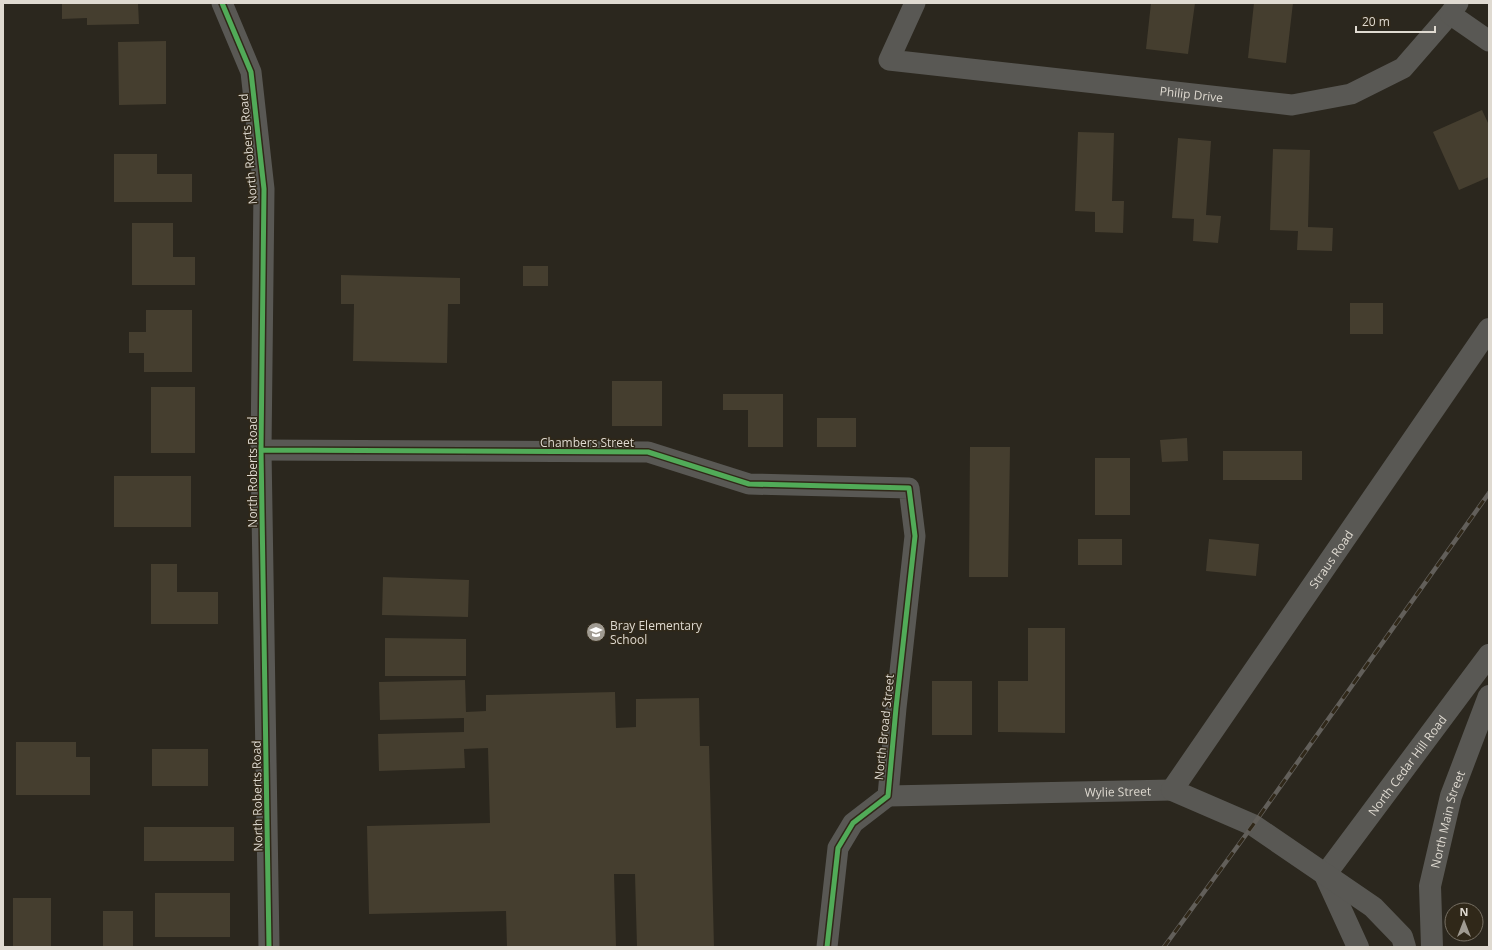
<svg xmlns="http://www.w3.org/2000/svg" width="1492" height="950" viewBox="0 0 1492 950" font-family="'Open Sans',sans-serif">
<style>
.building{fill:#453e2f}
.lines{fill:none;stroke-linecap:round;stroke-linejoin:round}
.minor{stroke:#595854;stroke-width:21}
.tertiary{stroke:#595854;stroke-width:22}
.rail-casing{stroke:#625f5a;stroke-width:4.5}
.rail{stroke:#302819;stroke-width:3;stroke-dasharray:9;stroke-linecap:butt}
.cycleway-casing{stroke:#302819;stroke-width:8}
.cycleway{stroke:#51ab58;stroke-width:5}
.labels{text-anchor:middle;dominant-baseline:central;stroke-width:3;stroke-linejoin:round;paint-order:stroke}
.street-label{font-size:12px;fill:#dfdad1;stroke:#302819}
.poi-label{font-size:12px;fill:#dfdad1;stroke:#302819;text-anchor:start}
</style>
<rect width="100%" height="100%" fill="#2b271e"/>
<!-- building -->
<path class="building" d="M62,3H138L139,24L87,25V18L62,19Z
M1151,3H1195L1188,54L1146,49Z
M1254,3H1293L1286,63L1248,58Z
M166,41V104L119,105L118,42Z
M1482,110L1489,125V177L1459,190L1433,132Z
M1078,132L1114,133L1112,201H1124L1123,233L1095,232V212L1075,211Z
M1178,138L1211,141L1206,215L1221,216L1218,243L1193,241L1194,219L1172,218Z
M1273,149L1310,150L1308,227L1333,228L1332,251L1297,250L1298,231L1270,230Z
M114,154H157V174H192V202H114Z
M132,223H173V257H195V285H132Z
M523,266H548V286H523Z
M341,275L460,278V304H448L447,363L353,361L354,304H341Z
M1350,303H1383V334H1350Z
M146,310H192V372H144V353H129V332H146Z
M612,381H662V426H612Z
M151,387H195V453H151Z
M723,394H783V447H748V410H723Z
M817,418H856V447H817Z
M1187,438L1188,461L1162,462L1160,440Z
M970,447H1010L1008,577H969Z
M1223,451H1302V480H1223Z
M1095,458H1130V515H1095Z
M114,476H191V527H114Z
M1078,539H1122V565H1078Z
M1209,539L1259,544L1256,576L1206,571Z
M151,564H177V592H218V624H151Z
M383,577L469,580L468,617L382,615Z
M1028,628H1065V733L998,732V681H1028Z
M385,638L466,639V676H385Z
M465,680L466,712L486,711V695L615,692L616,728L636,727V699L699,698L700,746H709L714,947H637L635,874H614L616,946L507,947L506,911L369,914L367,826L490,823L488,748L464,749L465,768L379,771L378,734L464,732V718L380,720L379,682Z
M932,681H972V735H932Z
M16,742H76V757H90V795H16Z
M152,749H208V786H152Z
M144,827H234V861H144Z
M155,893H230V937H155Z
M13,898H51V947H13Z
M103,911H133V946H103Z"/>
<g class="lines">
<!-- minor -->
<g class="minor">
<path d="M222,3L251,72L264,189L261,450L269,947"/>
<path id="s1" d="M915,3L889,60L1292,105L1351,94L1403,68L1450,14L1458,3"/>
<path d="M1450,14L1489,41"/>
<path d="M261,450L648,452L749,484L909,488L915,536L896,708L888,796L853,823L838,848L827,947"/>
<path id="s2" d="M888,796L1172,790"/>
</g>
<!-- tertiary -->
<g class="tertiary">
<path id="s3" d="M1325,875L1489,655"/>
<path d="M1325,875L1358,947"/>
<path id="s4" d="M1405,947L1402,937L1373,907L1253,825L1172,790L1489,329"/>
<path id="s5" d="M1432,947L1430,886L1451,796L1489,696"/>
</g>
<!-- rail casing -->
<g class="rail-casing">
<path id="rail" d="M1164,947L1253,825L1489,493"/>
</g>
<!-- rail -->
<use href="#rail" class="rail"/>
<!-- cycleway casing -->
<g class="cycleway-casing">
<path id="cycleway" d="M222,3L251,72L264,189L261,450L269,947
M261,450L648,452L749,484L909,488L915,536L896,708L888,796L853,823L838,848L827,947"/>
</g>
<!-- cycleway -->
<use href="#cycleway" class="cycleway"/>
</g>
<!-- icons -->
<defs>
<g id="school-disc" transform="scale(1)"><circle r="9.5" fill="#a09b92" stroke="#302819"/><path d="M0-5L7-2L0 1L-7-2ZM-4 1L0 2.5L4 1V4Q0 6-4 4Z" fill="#fff"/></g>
</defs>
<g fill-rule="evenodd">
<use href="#school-disc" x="596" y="632"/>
</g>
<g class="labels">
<!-- street labels -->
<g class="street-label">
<text stroke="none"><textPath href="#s1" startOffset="367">Philip Drive</textPath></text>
<text transform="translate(248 149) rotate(-95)">North Roberts Road</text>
<text x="587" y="442">Chambers Street</text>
<text transform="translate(252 472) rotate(-90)">North Roberts Road</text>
<text stroke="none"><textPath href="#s4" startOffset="566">Straus Road</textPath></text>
<text transform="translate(884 727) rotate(-84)">North Broad Street</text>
<text stroke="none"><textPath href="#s3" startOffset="137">North Cedar Hill Road</textPath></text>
<text stroke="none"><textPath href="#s2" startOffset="230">Wylie Street</textPath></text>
<text transform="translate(257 796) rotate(-91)">North Roberts Road</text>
<text stroke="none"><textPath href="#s5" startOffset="130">North Main Street</textPath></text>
</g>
<!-- poi labels -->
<g class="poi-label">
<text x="610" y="625">Bray Elementary<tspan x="610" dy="14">School</tspan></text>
</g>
</g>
<!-- border -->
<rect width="1492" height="950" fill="none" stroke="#dfdad1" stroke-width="8"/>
<!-- north arrow -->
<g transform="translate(1464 922)"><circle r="19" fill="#302819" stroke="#766f63"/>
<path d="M0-3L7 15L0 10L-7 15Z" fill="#a09b92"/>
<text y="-6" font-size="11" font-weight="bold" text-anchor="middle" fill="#dfdad1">N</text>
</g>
<!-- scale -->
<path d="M1356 26v6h79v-6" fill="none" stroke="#dfdad1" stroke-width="2"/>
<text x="1362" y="26" font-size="12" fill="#dfdad1" stroke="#302819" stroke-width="3" paint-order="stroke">20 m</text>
</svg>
